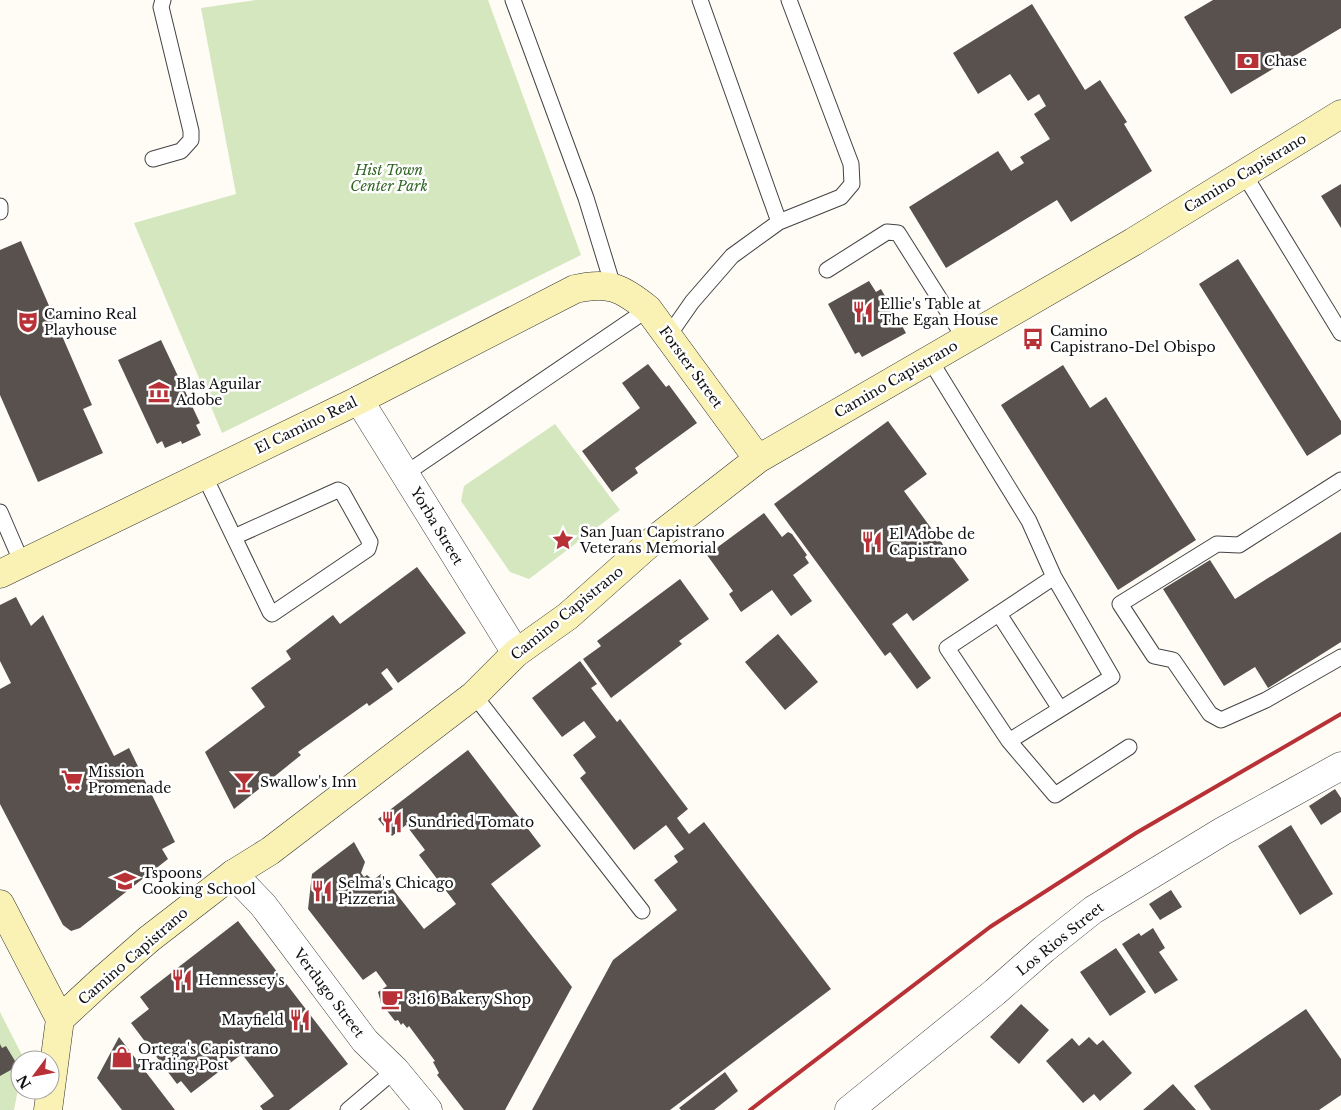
<svg xmlns="http://www.w3.org/2000/svg" width="1341" height="1110" viewBox="0 0 1341 1110" font-family="'Libre Baskerville',serif">
<style>
.green{fill:#d4e7bf}
.building{fill:#58514d}
.lines{fill:none;stroke-linecap:round;stroke-linejoin:round}
.lane-casing{stroke:#434343;stroke-width:17}
.street-casing{stroke:#434343;stroke-width:29}
.secondary-casing{stroke:#323232;stroke-width:29}
.lane{stroke:#fff;stroke-width:15}
.street{stroke:#fff;stroke-width:28}
.secondary{stroke:#f9f2b4;stroke-width:28}
.rail{stroke:#b83137;stroke-width:4}
.labels{text-anchor:middle;dominant-baseline:central;stroke-width:5;stroke-linejoin:round;paint-order:stroke}
.poi-label{font-size:14px;fill:#101010;stroke:#fff;text-anchor:start}
.park-label{font-size:14px;font-style:italic;fill:#316524;stroke:#fff}
.street-label{font-size:14px;fill:#101010;stroke:#fff}
</style>
<rect width="100%" height="100%" fill="#fefcf4"/>
<!-- green -->
<path class="green" d="M256,0H488L581,255L222,433L134,223L236,194L201,8Z
M555,424L620,510L529,579L510,572L461,501L464,486Z
M0,1012L24,1059L20,1060V1079L14,1110H0Z"/>
<!-- building -->
<path class="building" d="M1213,0H1341V28L1231,94L1184,17Z
M1032,4L1085,90L1100,80L1127,122L1124,124L1152,171L1071,222L1057,200L946,268L909,207L998,151L1011,171L1024,163L1020,157L1050,139L1034,114L1046,106L1039,94L1028,101L1010,74L978,94L953,53Z
M1341,184V228L1321,196Z
M21,241L92,405L83,409L103,453L38,482L0,395V250Z
M1238,259L1341,421V434L1307,456L1199,284Z
M869,281L876,292L881,289L906,333L862,357L859,352L855,354L828,304Z
M161,340L200,423L196,425L201,435L182,444L181,441L165,448L162,441L157,444L118,360Z
M648,364L666,387L669,385L697,423L635,468L638,473L612,492L582,451L640,408L622,383Z
M1063,365L1090,408L1106,397L1196,540L1118,590L1001,405Z
M888,421L927,474L904,491L969,580L913,621L907,613L892,624L931,678L917,689L890,652L885,656L774,504Z
M764,513L782,537L788,532L792,534L807,555L805,557L809,563L793,575L812,601L791,616L772,590L741,612L729,594L733,591L707,555Z
M1341,532V642L1268,688L1255,667L1224,686L1163,589L1210,560L1235,599Z
M417,567L466,633L398,683L387,668L381,673L393,689L369,706L367,703L298,752L301,755L234,809L205,752L265,707L251,688L291,659L286,651L333,615L340,624Z
M680,579L709,619L679,641L682,644L611,698L583,659L601,646L597,641Z
M16,597L31,626L43,615L114,756L129,748L175,842L162,849L168,859L80,928L71,931L63,925L0,804V689L11,683L0,661V605Z
M778,634L818,682L785,710L745,662Z
M580,661L597,684L591,688L617,722L620,719L688,809L677,818L689,834L704,822L831,989L670,1110H532L613,960L677,910L654,880L678,862L674,856L684,849L666,825L634,850L580,778L586,773L573,755L596,737L584,721L562,737L532,698Z
M468,750L541,846L491,884L572,987L505,1110H464L437,1075L439,1073L433,1062L435,1061L409,1026L407,1028L403,1023L401,1025L398,1020L395,1021L381,1003L378,992L387,986L376,971L363,980L308,909L312,874L354,842L365,862L361,873L364,877L367,875L373,880L381,874L424,929L456,904L419,855L425,850L406,825L392,836L378,819Z
M1335,789L1341,798V812L1321,825L1309,806Z
M1291,825L1333,894L1300,915L1258,846Z
M1171,890L1182,907L1160,920L1149,904Z
M238,921L348,1064L289,1110H263L260,1106L274,1096L242,1054L191,1093L181,1081L177,1084L131,1023L149,1009L140,997Z
M1153,928L1165,948L1159,952L1178,980L1155,994L1122,944L1139,933L1141,936Z
M1116,948L1146,992L1110,1016L1080,972Z
M1021,1004L1049,1030L1019,1064L990,1037Z
M1306,1009L1341,1059V1095L1319,1110H1211L1194,1086Z
M119,1037L175,1110H122L97,1078Z
M1089,1037L1097,1045L1103,1040L1132,1073L1100,1101L1094,1094L1083,1103L1046,1061L1072,1038L1079,1046Z
M0,1044L2,1048L6,1046L18,1066L0,1076Z
M725,1072L738,1091L714,1110H681L679,1108Z
M1173,1084L1196,1110H1143Z"/>
<g class="lines">
<!-- lane casing -->
<g class="lane-casing">
<path id="lane" d="M513,0L586,198L613,286
M700,0L779,222
M153,159L181,151L191,140V131L161,7L163,0
M1244,174L1341,333
M0,206V212
M827,270L887,232L898,233L965,339
M669,335L692,302L732,256L779,222L841,197L852,184L851,164L789,0
M930,360L1029,521L1054,577L1112,677L1009,741
M405,474L648,309
M204,475L270,612L272,614L368,549L370,542L342,492L338,490L234,537
M1341,480L1239,545L1217,544L1120,604L1154,656L1173,660L1210,714L1221,720L1266,700L1341,657
M0,512L22,563
M1054,577L947,648L1009,741L1055,795L1129,747
M999,614L1060,709
M474,695L642,911
M348,1110L395,1070"/>
</g>
<!-- street casing -->
<g class="street-casing">
<path id="street" d="M359,400L516,653
M233,874L263,905L365,1041L395,1070L428,1110
M849,1110L995,992L1044,949L1093,910L1223,831L1341,766"/>
</g>
<!-- secondary casing -->
<g class="secondary-casing">
<path id="secondary" d="M0,574L359,400L575,289C609,281 622,288 648,309L758,459
M0,904L60,1019
M48,1110L60,1019L101,981L149,939L233,874L270,851L474,695L516,653L568,616L650,543L758,459L1133,242L1341,114"/>
</g>
<!-- lane -->
<use href="#lane" class="lane"/>
<!-- street -->
<use href="#street" class="street"/>
<!-- secondary -->
<use href="#secondary" class="secondary"/>
<!-- rail -->
<path class="rail" d="M750,1110L990,927L1136,833L1341,714"/>
</g>
<!-- icons -->
<defs>
<g id="bank-bare" transform="scale(1.725)"><path d="M-6-4H6V4H-6ZM0-2.3a2.3 2.3 0 1 0 0 4.6a2.3 2.3 0 1 0 0-4.6Z" fill="#b83137" stroke="#fff" stroke-width="2.5" paint-order="stroke"/></g>
<g id="restaurant-bare" transform="scale(1.725)"><path d="M-5-6h1v4h1v-4h1v4h1v-4h1v5L-1.5 .5V6h-2V.5L-5-1ZM5-6V6H3V1.5H1.5Q1.5-4 5-6Z" fill="#b83137" stroke="#fff" stroke-width="2.5" paint-order="stroke"/></g>
<g id="theatre-bare" transform="scale(1.725)"><path d="M-5-5.5Q0-4 5-5.5V0Q5 5 0 6Q-5 5-5 0ZM-3.3-2.5H-1v1.5H-3.3ZM1-2.5H3.3v1.5H1ZM-2.8 1Q0 5.5 2.8 1Z" fill="#b83137" stroke="#fff" stroke-width="2.5" paint-order="stroke"/></g>
<g id="bus-bare" transform="scale(1.725)"><path d="M-5-6H5V4H4V6H2V4H-2V6H-4V4H-5ZM-3.5-4V0h7V-4ZM-3.5 1.2v1.5H-2V1.2ZM2 1.2v1.5H3.5V1.2Z" fill="#b83137" stroke="#fff" stroke-width="2.5" paint-order="stroke"/></g>
<g id="museum-bare" transform="scale(1.725)"><path d="M0-6L6-3V-2H-6V-3ZM-5-1h2V3h-2ZM-1-1h2V3h-2ZM3-1h2V3H3ZM-6 4H6V6H-6Z" fill="#b83137" stroke="#fff" stroke-width="2.5" paint-order="stroke"/></g>
<g id="sight-bare" transform="scale(1.725)"><path d="M0-6L1.8-2.2L6-1.7L2.9 1.2L3.7 5.4L0 3.3L-3.7 5.4L-2.9 1.2L-6-1.7L-1.8-2.2Z" fill="#b83137" stroke="#fff" stroke-width="2.5" paint-order="stroke"/></g>
<g id="supermarket-bare" transform="scale(1.725)"><path d="M-6-5.5h2.5l.6 2H6L4.5 2H-2.5L-4.4-4H-6ZM-1.5 3.2a1.3 1.3 0 1 0 .1 0ZM3 3.2a1.3 1.3 0 1 0 .1 0Z" fill="#b83137" stroke="#fff" stroke-width="2.5" paint-order="stroke"/></g>
<g id="bar-bare" transform="scale(1.725)"><path d="M-6-5H6L.8 .8V4.5H3.5V6h-7V4.5H-.8V.8Z" fill="#b83137" stroke="#fff" stroke-width="2.5" paint-order="stroke"/></g>
<g id="school-bare" transform="scale(1.725)"><path d="M0-5L7-2L0 1L-7-2ZM-4 1L0 2.5L4 1V4Q0 6-4 4Z" fill="#b83137" stroke="#fff" stroke-width="2.5" paint-order="stroke"/></g>
<g id="cafe-bare" transform="scale(1.725)"><path d="M-5.5-4.5H6V0H3Q3 3.5 0 3.5H-2.5Q-5.5 3.5-5.5 0ZM3-3.2v2h1.7v-2ZM-6 4.5H4V6H-6Z" fill="#b83137" stroke="#fff" stroke-width="2.5" paint-order="stroke"/></g>
<g id="shop-bare" transform="scale(1.725)"><path d="M-5-2.5h2.3a2.7 3.5 0 0 1 5.4 0H5L5.5 6h-11ZM-1.5-2.5h3a1.5 2.3 0 0 0-3 0Z" fill="#b83137" stroke="#fff" stroke-width="2.5" paint-order="stroke"/></g>
</defs>
<g fill-rule="evenodd">
<use href="#bank-bare" x="1248" y="61"/>
<use href="#restaurant-bare" x="863" y="312"/>
<use href="#theatre-bare" x="28" y="322"/>
<use href="#bus-bare" x="1033" y="339"/>
<use href="#museum-bare" x="159" y="392"/>
<use href="#sight-bare" x="563" y="540"/>
<use href="#restaurant-bare" x="872" y="542"/>
<use href="#supermarket-bare" x="72" y="780"/>
<use href="#bar-bare" x="244" y="782"/>
<use href="#restaurant-bare" x="392" y="822"/>
<use href="#school-bare" x="125" y="881"/>
<use href="#restaurant-bare" x="322" y="891"/>
<use href="#restaurant-bare" x="182" y="980"/>
<use href="#cafe-bare" x="392" y="999"/>
<use href="#restaurant-bare" x="300" y="1020"/>
<use href="#shop-bare" x="122" y="1057"/>
</g>
<g class="labels">
<!-- poi labels -->
<g class="poi-label">
<text x="1264" y="61">Chase</text>
<text x="880" y="304">Ellie's Table at<tspan x="880" dy="16">The Egan House</tspan></text>
<text x="44" y="314">Camino Real<tspan x="44" dy="16">Playhouse</tspan></text>
<text x="1050" y="331">Camino<tspan x="1050" dy="16">Capistrano-Del Obispo</tspan></text>
<text x="176" y="384">Blas Aguilar<tspan x="176" dy="16">Adobe</tspan></text>
<text x="580" y="532">San Juan Capistrano<tspan x="580" dy="16">Veterans Memorial</tspan></text>
<text x="889" y="534">El Adobe de<tspan x="889" dy="16">Capistrano</tspan></text>
<text x="88" y="772">Mission<tspan x="88" dy="16">Promenade</tspan></text>
<text x="260" y="782">Swallow's Inn</text>
<text x="408" y="822">Sundried Tomato</text>
<text x="142" y="873">Tspoons<tspan x="142" dy="16">Cooking School</tspan></text>
<text x="338" y="883">Selma's Chicago<tspan x="338" dy="16">Pizzeria</tspan></text>
<text x="198" y="980">Hennessey's</text>
<text x="408" y="999">3:16 Bakery Shop</text>
<text x="284" y="1020" text-anchor="end">Mayfield</text>
<text x="138" y="1049">Ortega's Capistrano<tspan x="138" dy="16">Trading Post</tspan></text>
</g>
<!-- park labels -->
<g class="park-label">
<text x="389" y="170">Hist Town<tspan x="389" dy="16">Center Park</tspan></text>
</g>
<!-- street labels -->
<g class="street-label">
<text transform="translate(1245 173) rotate(-31)">Camino Capistrano</text>
<text transform="translate(691 367) rotate(54)">Forster Street</text>
<text transform="translate(896 379) rotate(-30)">Camino Capistrano</text>
<text transform="translate(306 425) rotate(-26)">El Camino Real</text>
<text transform="translate(437 526) rotate(59)">Yorba Street</text>
<text transform="translate(567 613) rotate(-39)">Camino Capistrano</text>
<text transform="translate(1060 939) rotate(-39)">Los Rios Street</text>
<text transform="translate(133 956) rotate(-41)">Camino Capistrano</text>
<text transform="translate(329 993) rotate(53)">Verdugo Street</text>
</g>
</g>
<!-- north arrow -->
<g transform="translate(35 1075) rotate(238)"><circle r="24" fill="#ffffff" stroke="#9f9f9f"/>
<path d="M0-4L9 19L0 12L-9 19Z" fill="#b83137"/>
<text y="-8" font-size="14" font-weight="bold" text-anchor="middle" fill="#101010">N</text>
</g>
</svg>
